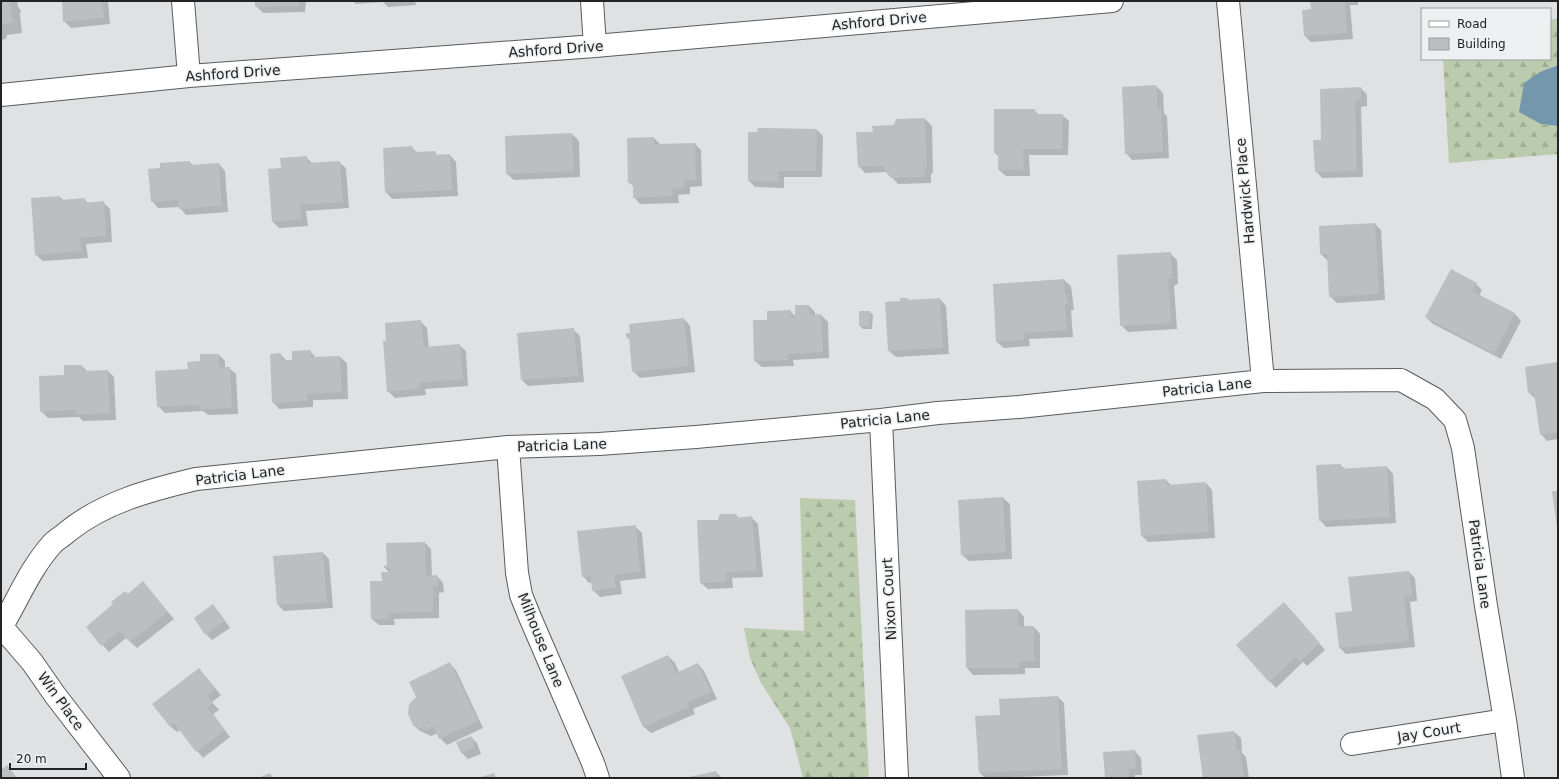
<svg xmlns="http://www.w3.org/2000/svg" width="1559" height="779" viewBox="0 0 1559 779" font-family="'DejaVu Sans',sans-serif">
<style>
.forest{fill:url(#forest-firs)}
.water{fill:#7597ab}
.shadow{fill:#0003}
.building{fill:#bcbebf}
.lines{fill:none;stroke-linecap:round;stroke-linejoin:round}
.street-casing{stroke:#5a5b5c;stroke-width:24}
.street{stroke:#fff;stroke-width:22}
.labels{text-anchor:middle;dominant-baseline:central;stroke-width:3;stroke-linejoin:round;paint-order:stroke}
.street-label{font-size:14px;fill:#232324;stroke:#edeff0}
</style>
<defs>
<pattern id="forest-firs" width="22" height="20" patternUnits="userSpaceOnUse"><rect width="22" height="20" fill="#bbcbad"/><path d="M5 1l3.5 6h-7zM16 11l3.5 6h-7z" fill="#a0ae95"/></pattern>
</defs>
<rect width="100%" height="100%" fill="#e0e1e3"/>
<!-- forest -->
<path class="forest" d="M1558,18V65L1551,67L1541,124L1558,126V154L1449,163L1443,59H1550V20Z
M800,498L855,500L869,778H803L790,728L761,683L750,658L744,628L804,631Z"/>
<!-- water -->
<path class="water" d="M1558,65V126L1541,124L1519,112L1524,83L1540,72Z"/>
<!-- shadow -->
<path class="shadow" d="M1,1H17L18,7L21,11L20,14L22,33L7,35L6,39L1,40Z
M63,1H108L110,24L71,28L64,21Z
M256,1H306L305,12L263,13L256,6Z
M353,1H415L416,5L388,7L383,2L356,4Z
M1311,1H1358V5H1350L1353,39L1311,42L1305,36L1303,11L1312,10Z
M1156,86L1163,93L1164,113L1167,116L1169,158L1132,160L1126,153Z
M1361,88L1367,95V106L1361,107L1363,177L1322,178L1316,171L1322,141Z
M1034,110L1039,115H1062L1069,121L1068,155H1029L1030,176H1006L999,170V157L995,153Z
M925,119L932,126L933,174L931,173V183L898,184L887,172L865,173L859,166L874,133Z
M817,130L823,136L822,177H784V188L755,187L749,181Z
M572,134L579,141L580,177L514,180L507,174Z
M654,138L660,144H695L701,150L702,186L690,187V194L678,195L679,203L640,204L634,197V187L629,182Z
M412,147L417,153L435,152L438,156L450,155L456,162L458,196L392,199L386,192Z
M306,157L313,164L339,162L346,168L349,208L306,211L308,226L279,228L273,222L282,169Z
M189,162L194,166L219,164L225,171L228,212L186,215L179,207L158,208L152,201L162,169Z
M60,197L64,201L84,199L88,203L103,202L110,209L112,242L86,244L88,258L43,261L36,255Z
M1375,224L1381,230L1385,300L1337,303L1330,296L1328,261L1321,254Z
M1170,253L1177,260L1178,284L1174,286L1177,329L1128,332L1121,325Z
M1064,280L1071,286L1074,310H1071L1073,337L1029,339L1030,346L1004,348L997,342L994,285Z
M1476,284L1482,290L1479,296L1515,314L1521,321L1501,359L1433,324L1426,317Z
M908,299L910,301L940,299L946,306L949,354L896,357L889,351L901,302Z
M809,306L815,312V315H821L828,322L829,358L793,360L794,366L762,367L755,361L768,321L790,311L796,317Z
M870,312L873,315L872,329H863L860,326Z
M684,319L690,326L695,372L640,378L633,371L630,340L627,337Z
M420,321L427,328L429,348L459,345L466,351L468,386L425,389L426,395L395,398L388,391L387,342Z
M573,329L580,336L584,382L528,386L522,380Z
M310,351L316,358L340,357L347,363L348,399L313,400V407L279,409L273,402L280,354L287,361H293Z
M219,355L225,361V368H229L236,374L238,414L208,415L203,411L165,413L158,406L189,370Z
M1558,363V439L1547,441L1541,434L1536,399L1529,393Z
M82,366L88,372L108,371L114,377L116,420L83,421L79,417L48,418L41,411L65,376Z
M1340,465L1345,469L1387,467L1393,474L1396,523L1326,527L1320,520Z
M1166,480L1172,486L1206,483L1212,490L1215,538L1148,542L1142,536Z
M1003,498L1010,504L1012,559L969,561L962,555L959,501Z
M720,515H736L739,518L751,517L758,524L763,577L732,578L733,588L708,589L701,583L698,521H719Z
M635,526L642,533L646,578L620,581L622,594L600,597L593,590L592,583H589L583,576Z
M425,543L431,549L432,576H437L443,583L444,592L439,593V618L394,619L395,625H379L372,619L383,582L390,573L385,568Z
M323,553L329,559L333,608L284,611L278,605Z
M1409,572L1415,578L1417,601L1410,602L1415,647L1346,654L1340,648L1353,612Z
M143,582L174,619L137,648L126,638L109,652L87,627Z
M213,606L219,612L230,628L212,640L206,634Z
M1018,610L1024,617V627H1034L1040,634V668H1025V674L973,675L967,668L966,611Z
M1290,610L1325,650L1307,666L1303,662L1276,688L1237,645Z
M668,656L675,663L679,672L698,664L704,671L717,699L693,709L695,714L651,733L644,727L622,676Z
M450,664L456,670L483,728L447,745L440,738L438,733L431,736L420,731L413,725Z
M205,676L221,695L212,702L219,710L213,714L230,737L203,758L180,730L177,732L170,726Z
M1058,697L1064,703L1068,775L985,778L980,773L1001,716Z
M1234,732L1241,738L1242,753L1246,757L1249,778H1204Z
M471,737L477,743L481,754L468,759L462,753L457,743Z
M1135,751L1141,758L1142,775H1135V778H1106Z
M716,772L722,778H691Z"/>
<!-- building -->
<path class="building" d="M1,1H12L10,4L13,23L1,25Z
M62,1H102L104,18L63,22Z
M255,1H299V6L255,7Z
M1310,1H1345L1347,33L1304,36L1302,10L1311,9Z
M1156,85L1158,109L1161,108L1163,152L1125,154L1122,87Z
M1361,87V100L1355,101L1357,171L1315,172L1313,140H1321L1320,89Z
M994,109H1035V114H1063L1062,149H1023L1024,170H998V153H994Z
M925,118L927,168L925,167V177L891,178L885,171L884,166L858,167L856,132H873L872,126L894,125L896,119Z
M758,128L817,129L816,171H778V182L748,181V132H757Z
M572,133L574,171L506,174L505,136Z
M654,137V144L695,143L696,180L684,181V188L672,189L673,196L633,198V183H628L627,138Z
M412,146L415,152L435,151V155L450,154L452,190L385,193L383,148Z
M307,156V163L340,161L343,202L300,205L302,219L272,222L268,169L281,168L280,158Z
M190,161V165L219,163L222,206L179,209L178,200L151,202L148,169L160,168V163Z
M60,196V200L85,198V203L104,201L106,236L80,238L82,251L35,255L31,198Z
M1375,223L1379,294L1329,297L1327,254H1320L1319,226Z
M1171,252L1172,278L1168,279L1171,323L1120,326L1117,255Z
M1451,269L1477,283L1472,291L1515,313L1494,354L1425,317Z
M1064,279L1065,294L1067,296L1068,304H1065L1067,330L1023,333L1024,340L996,342L993,284Z
M900,298H908L909,300L940,298L943,348L888,351L885,302L900,301Z
M795,305H809L810,315L821,314L823,352L787,354L788,360L754,361L753,320H767V311L791,310V318L795,317Z
M859,311H870L869,326H859Z
M684,318L689,366L632,372L629,337H626V333H630L629,324Z
M421,320L424,347L460,344L463,379L419,383L420,389L387,392L383,341H386L385,323Z
M574,328L578,376L521,380L517,333Z
M311,350V357L340,356L342,392L307,394V401L272,403L270,354L281,353V360H292V351Z
M200,354H219V367H230L232,408L200,409L198,405L157,407L155,371L188,369L187,362L200,361Z
M1558,362V432L1540,435L1534,393H1528L1525,367Z
M64,365H82L83,371L108,370L110,413L76,415V410L40,412L39,376L64,375Z
M1341,464V469L1387,466L1390,517L1319,521L1316,465Z
M1166,479L1167,485L1206,482L1209,532L1141,536L1137,481Z
M1552,491H1558V528H1557Z
M1003,497L1006,552L961,555L958,500Z
M720,514H736L735,518L752,516L757,571L726,572L727,582L700,583L697,520H718Z
M636,525L640,572L614,575L616,588L592,591L591,576L582,577L577,531Z
M425,542L426,576L437,575L438,586H433V612L388,613L389,619H371L370,581H382L381,572H390V568H384V566L387,565L386,543Z
M323,552L327,602L277,605L273,556Z
M1409,571L1412,595L1404,596L1409,641L1339,648L1335,613L1352,611L1348,577Z
M143,581L168,612L130,642L120,631L101,646L86,627L113,604L111,602L125,591L128,594Z
M1284,602L1320,643L1300,661L1296,657L1269,682L1236,645Z
M213,604L225,621L205,635L194,618Z
M1018,609V626H1034V661L1019,662V668H966L965,610Z
M668,655L676,673L698,663L711,692L687,702L689,707L643,727L621,676Z
M450,662L478,721L439,739L433,726L424,730L413,725L408,714L409,704L416,697L409,682Z
M199,668L215,688L207,695L213,703L207,708L225,730L196,752L174,723L170,727L152,704Z
M1058,696L1062,769L979,773L975,716L1000,715L999,699Z
M1234,731L1237,750H1240L1244,778H1203L1197,735Z
M471,736L475,747L461,753L456,742Z
M1135,750L1136,769H1129V778H1105L1103,752Z
M7,765L17,778H1V770Z
M716,771L718,778H689V777Z
M270,773L273,778H258Z
M494,773L496,778H478Z"/>
<g class="lines">
<!-- street casing -->
<g class="street-casing">
<path id="street" d="M183,1L189,76
M592,1L595,46
M1228,1L1263,381
M1,95L189,76L595,46L1112,1
M881,420L897,778
M508,447L517,573L521,595L529,615L593,763L598,778
M1,626L32,662L55,695L119,778
M2,626C18,599 31,567 53,543C57,539 63,536 67,532C104,502 150,490 196,479L508,447L599,444L696,437L881,420L938,413L1019,407L1263,381L1401,380L1435,399L1455,420L1463,448L1486,606L1505,720L1513,778
M1352,744L1505,720"/>
</g>
<!-- street -->
<use href="#street" class="street"/>
</g>
<g class="labels">
<!-- street labels -->
<g class="street-label">
<text transform="translate(879 21) rotate(-5)">Ashford Drive</text>
<text transform="translate(556 49) rotate(-4)">Ashford Drive</text>
<text transform="translate(233 73) rotate(-4)">Ashford Drive</text>
<text transform="translate(1245 191) rotate(-95)">Hardwick Place</text>
<text transform="translate(1207 387) rotate(-6)">Patricia Lane</text>
<text transform="translate(885 419) rotate(-6)">Patricia Lane</text>
<text transform="translate(562 445) rotate(-2)">Patricia Lane</text>
<text transform="translate(240 475) rotate(-7)">Patricia Lane</text>
<text transform="translate(1480 564) rotate(82)">Patricia Lane</text>
<text transform="translate(889 599) rotate(-93)">Nixon Court</text>
<text transform="translate(541 640) rotate(68)">Milhouse Lane</text>
<text transform="translate(61 701) rotate(54)">Win Place</text>
<text transform="translate(1429 732) rotate(-9)">Jay Court</text>
</g>
</g>
<!-- border -->
<rect width="1559" height="779" fill="none" stroke="#232324" stroke-width="4"/>
<!-- legend -->
<rect x="1421" y="8" width="130" height="52" fill="#edeff0" stroke="#9c9d9e"/>
<rect x="1429" y="21" width="20" height="6" fill="#ffffff" stroke="#9c9d9e"/>
<text x="1457" y="28" font-size="12" fill="#232324">Road</text>
<rect x="1429" y="38" width="20" height="12" fill="#bcbebf" stroke="#9c9d9e"/>
<text x="1457" y="48" font-size="12" fill="#232324">Building</text>
<!-- scale -->
<path d="M10 763v6h76v-6" fill="none" stroke="#232324" stroke-width="2"/>
<text x="16" y="763" font-size="12" fill="#232324" stroke="#edeff0" stroke-width="3" paint-order="stroke">20 m</text>
</svg>
